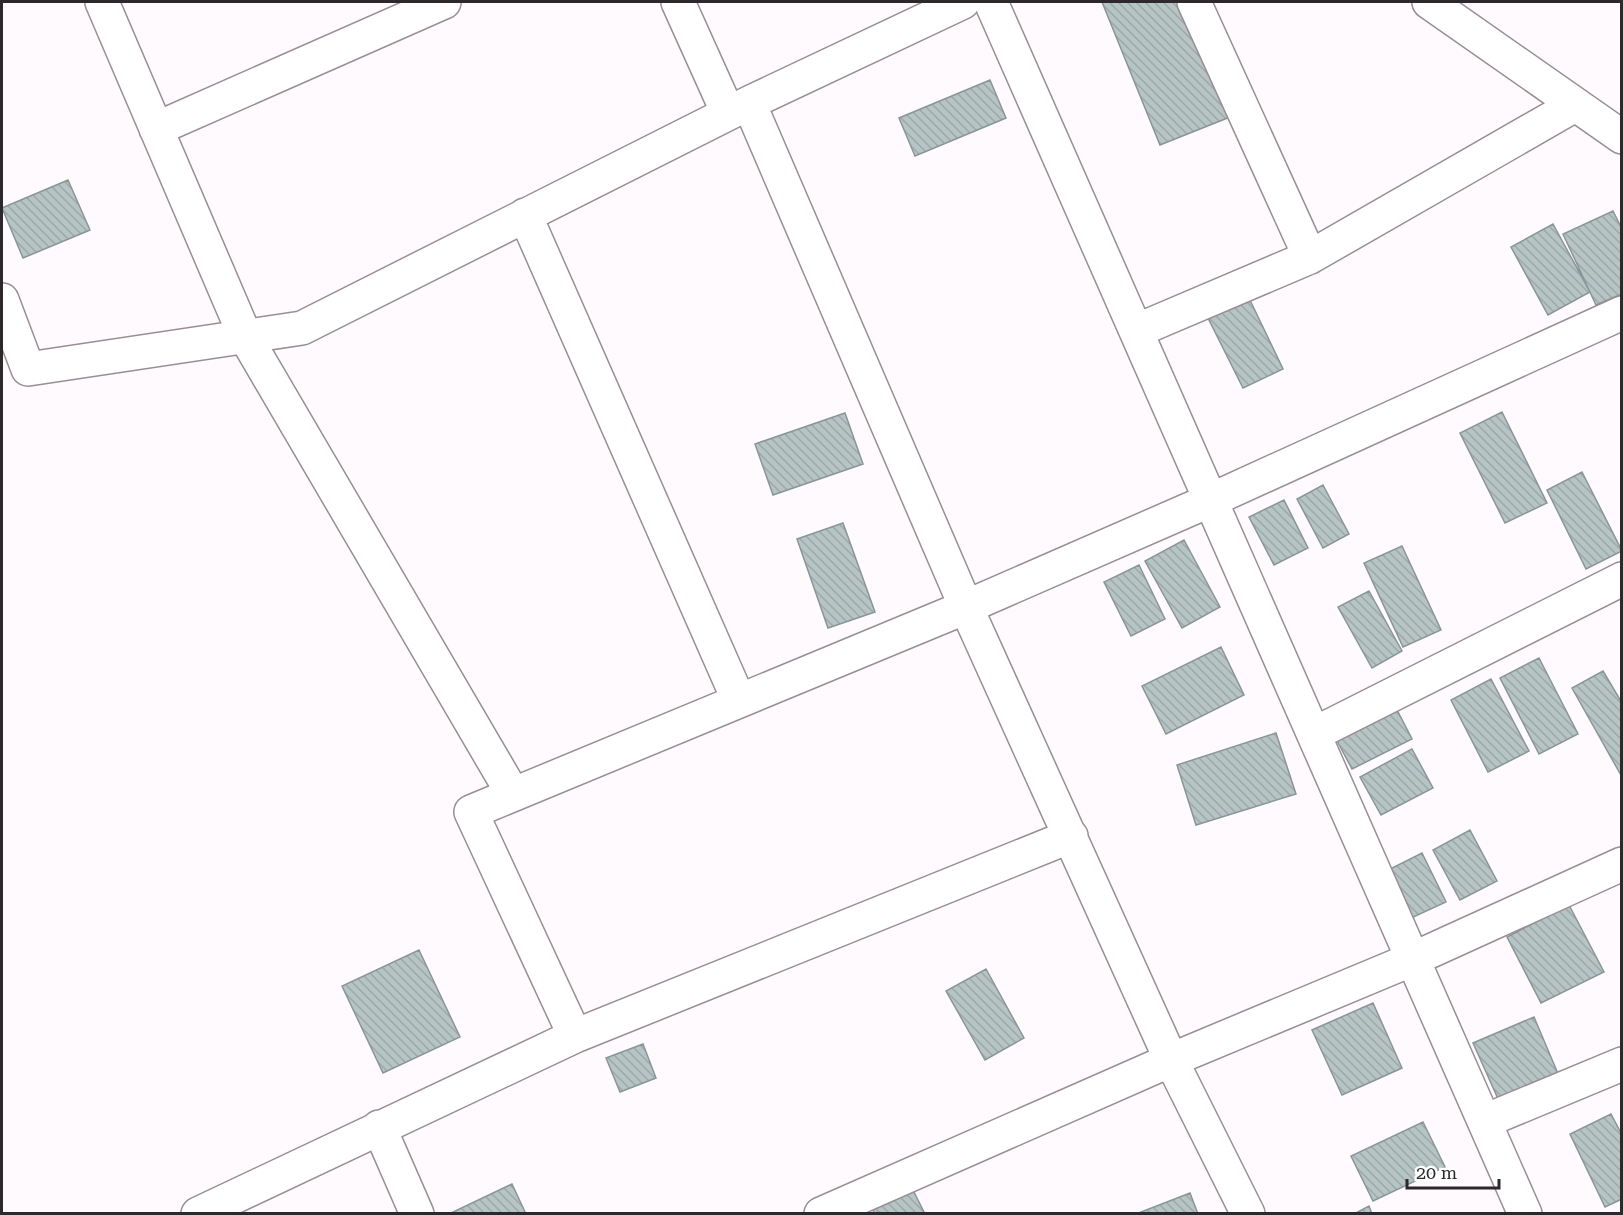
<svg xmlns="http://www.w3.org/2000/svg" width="1623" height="1215" viewBox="0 0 1623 1215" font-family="'Roboto Serif',serif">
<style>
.building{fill:url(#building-back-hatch);stroke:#899697;stroke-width:1.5}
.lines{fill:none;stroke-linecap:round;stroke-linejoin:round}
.street-casing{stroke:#998e95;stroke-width:36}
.street{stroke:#fff;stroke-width:33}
</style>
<defs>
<pattern id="building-back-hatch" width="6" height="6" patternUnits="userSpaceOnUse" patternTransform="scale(1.5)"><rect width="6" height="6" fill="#b6c4c4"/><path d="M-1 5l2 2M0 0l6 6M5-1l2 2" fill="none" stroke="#9da8a9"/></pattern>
</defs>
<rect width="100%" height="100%" fill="#fffafd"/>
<!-- building -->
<path class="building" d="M1102,2H1183L1230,117L1160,145Z
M990,80L1006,118L915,156L899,118Z
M68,180L90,230L23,258L2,208Z
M1613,211L1622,229V294L1596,305L1563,234Z
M1553,224L1590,292L1548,315L1511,247Z
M1249,298L1283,369L1243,388L1208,318Z
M1502,412L1547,503L1505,523L1460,433Z
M845,413L863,464L773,495L755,444Z
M1582,472L1622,551L1586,569L1547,490Z
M1323,485L1349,534L1323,548L1297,499Z
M1284,500L1308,548L1274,565L1249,517Z
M843,523L875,612L828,628L797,539Z
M1184,540L1220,607L1182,628L1145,561Z
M1402,546L1441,630L1403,647L1364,563Z
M1139,565L1165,619L1131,636L1104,582Z
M1369,591L1402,651L1372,668L1338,607Z
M1221,647L1244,695L1166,734L1142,686Z
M1539,658L1578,734L1539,754L1500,678Z
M1603,671L1622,703V777L1572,688Z
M1491,679L1529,751L1488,772L1451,700Z
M1394,704L1412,739L1352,769L1334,735Z
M1276,733L1296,794L1196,825L1177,765Z
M1412,749L1433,788L1381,815L1360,777Z
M1470,830L1497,881L1460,900L1433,850Z
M1422,853L1446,902L1409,919L1386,871Z
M1569,905L1604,972L1541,1003L1507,937Z
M419,950L460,1037L383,1073L342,986Z
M986,969L1024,1038L985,1060L946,991Z
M1373,1003L1402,1068L1342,1095L1312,1030Z
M1534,1017L1559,1076L1499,1101L1473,1043Z
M643,1044L656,1078L620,1092L606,1058Z
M1611,1114L1622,1135V1199L1605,1207L1570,1134Z
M1423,1122L1445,1167L1373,1201L1351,1156Z
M909,1182L925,1214H875L869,1203Z
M512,1184L526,1214H451V1213Z
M1190,1193L1198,1214H1136Z
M1369,1206L1372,1214H1354Z"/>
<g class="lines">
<!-- street casing -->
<g class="street-casing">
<path id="street" d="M102,2L245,336L513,794
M678,2L728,113
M991,2L1525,1214
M1194,2L1310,257
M1429,2L1622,137
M749,103L966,607L1171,1060L1248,1214
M156,129L444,2
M525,215L739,701
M2,300L28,369L302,328L749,103L963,2
M1136,331L1310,257L1575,105
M1314,734L1622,579
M575,1036L471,812L966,607L1211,500L1622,313
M1485,1121L1622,1064
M379,1127L417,1214
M198,1214L575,1036L1071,836
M821,1214L1171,1060L1413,959L1622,864"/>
</g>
<!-- street -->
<use href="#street" class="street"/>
</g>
<!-- border -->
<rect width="1623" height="1215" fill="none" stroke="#2c282b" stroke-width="6"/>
<!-- scale -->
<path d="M1407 1179v9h92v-9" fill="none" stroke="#2c282b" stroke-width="3"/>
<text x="1416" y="1179" font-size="18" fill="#2c282b" stroke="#ffffff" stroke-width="4.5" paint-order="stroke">20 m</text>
</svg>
